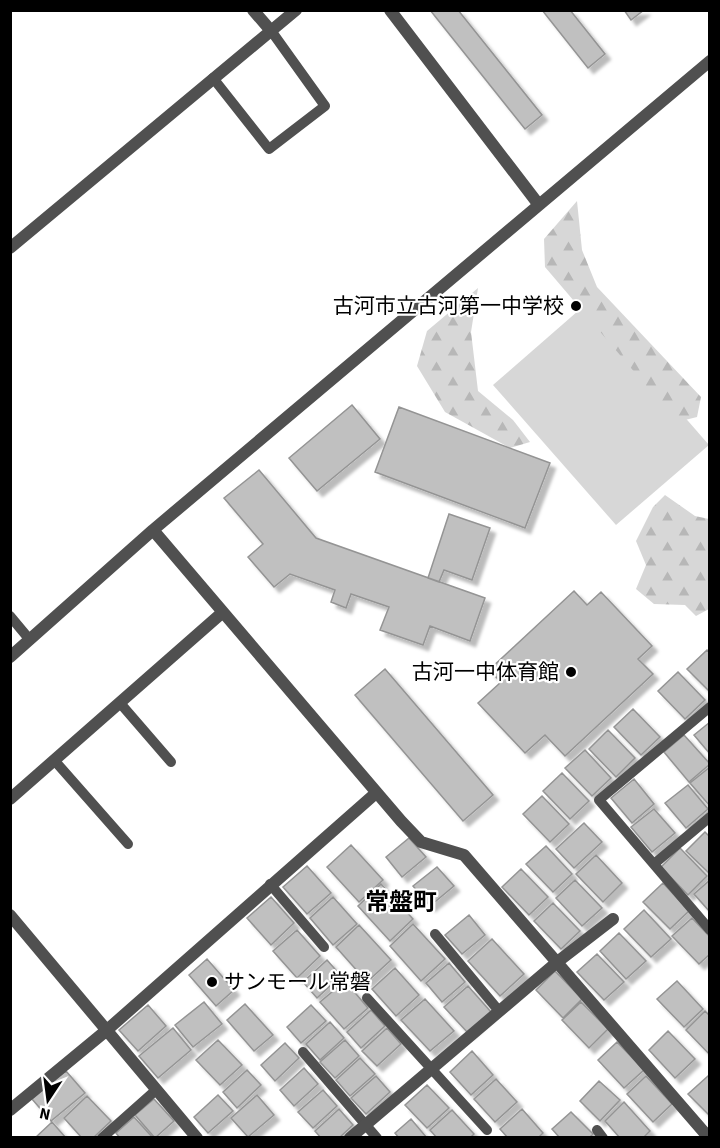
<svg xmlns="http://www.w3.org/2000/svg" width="720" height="1148" viewBox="0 0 720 1148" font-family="'Source Sans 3','Noto Sans JP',sans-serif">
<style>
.grass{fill:#d7d7d7}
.forest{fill:url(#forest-firs)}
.building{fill:#c0c0c0;stroke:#949494;stroke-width:1.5;filter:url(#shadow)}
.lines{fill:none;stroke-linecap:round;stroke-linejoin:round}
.lane{stroke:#505050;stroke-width:10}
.street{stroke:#505050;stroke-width:12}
.poi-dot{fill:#000;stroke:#fff;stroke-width:2}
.labels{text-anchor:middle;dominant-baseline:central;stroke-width:4.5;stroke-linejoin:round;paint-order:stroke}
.poi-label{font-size:21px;fill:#000;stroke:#fff;text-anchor:end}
.quarter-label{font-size:24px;font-weight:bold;fill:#000;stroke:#fff}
</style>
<defs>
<pattern id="forest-firs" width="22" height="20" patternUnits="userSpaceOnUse" patternTransform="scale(1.5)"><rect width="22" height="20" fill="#d7d7d7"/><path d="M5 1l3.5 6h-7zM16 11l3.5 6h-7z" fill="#b7b7b7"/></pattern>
<filter id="shadow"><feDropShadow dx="5.5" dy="5.5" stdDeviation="1.5" flood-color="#0004"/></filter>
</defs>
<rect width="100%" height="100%" fill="#fff"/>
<!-- grass -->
<path class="grass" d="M586,304L709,445L616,525L493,385Z"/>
<!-- forest -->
<path class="forest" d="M577,201L582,250L597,287L701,397L697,417L677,422L545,267L544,239Z
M478,288L471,332L478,391L513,420L530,442L510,448L445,412L417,366L427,331Z
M665,495L695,516L709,519V609L696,616L685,605L654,604L636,589L646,565L636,541L653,507Z"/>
<!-- building -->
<path class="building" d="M430,10H458L542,115L525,129Z
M542,10H570L605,54L588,68Z
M624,10H644L631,20Z
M352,405L380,439L317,491L289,458Z
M399,407L550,463L525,528L375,472Z
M259,470L316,538L485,598L470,641L430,626L423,645L380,630L389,607L351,594L346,608L331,602L335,590L290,574L274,587L248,557L263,544L224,498Z
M449,514L490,528L472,580L444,570L439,582L428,578Z
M574,591L587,605L601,592L652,646L638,659L653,674L565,756L545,735L525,753L478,703L501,682L489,670Z
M707,650L710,653V692L687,669Z
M385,669L493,795L463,821L355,695Z
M678,672L705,700L685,719L658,691Z
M633,709L660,737L641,755L614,727Z
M710,722V754L694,735Z
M608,730L635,758L616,777L589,749Z
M684,735L710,764L689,782L664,752Z
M585,750L611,778L592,796L565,768Z
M710,767V806L690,783Z
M562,773L589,801L570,819L543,791Z
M634,779L654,804L632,823L611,798Z
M688,785L708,809L686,828L665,803Z
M542,796L569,824L550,842L523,814Z
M654,809L675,833L652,852L631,827Z
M584,823L602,842L574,868L556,849Z
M705,832L710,837V874L686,851Z
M409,838L426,857L402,877L386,857Z
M351,845L383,880L359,902L327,867Z
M546,846L572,874L553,892L526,864Z
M680,848L707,876L688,895L661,867Z
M596,855L622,883L603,902L576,874Z
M307,866L331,893L307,914L283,887Z
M437,867L454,886L430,906L413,886Z
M521,869L548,897L529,915L502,887Z
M575,880L602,908L582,926L556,898Z
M710,880V912L694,894Z
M663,883L689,911L670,929L643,902Z
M381,884L413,919L390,941L358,906Z
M271,897L294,923L271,945L247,918Z
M333,897L357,924L333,945L310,918Z
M553,903L580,931L561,949L534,921Z
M644,910L671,939L651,957L624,929Z
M469,915L485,935L462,954L445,935Z
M692,918L710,937V954L699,964L672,936Z
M413,924L445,959L421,981L390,946Z
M359,925L391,960L367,982L336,947Z
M297,930L320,956L297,978L273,951Z
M619,933L646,961L626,979L600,951Z
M492,939L524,974L500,996L468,961Z
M597,954L624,982L604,1000L577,972Z
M207,959L234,990L216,1006L189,975Z
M327,960L341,976L317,998L303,982Z
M449,963L465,982L442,1002L426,983Z
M395,968L419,995L396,1016L372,989Z
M555,971L582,999L563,1018L536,990Z
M345,981L368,1008L344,1029L320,1002Z
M677,981L703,1009L684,1027L657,999Z
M468,986L491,1012L468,1033L444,1007Z
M425,999L454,1031L430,1051L401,1020Z
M204,1002L222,1024L193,1047L175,1025Z
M581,1002L608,1029L589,1048L562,1020Z
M245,1004L273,1035L254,1051L227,1020Z
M148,1005L166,1026L138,1051L119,1030Z
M311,1005L326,1021L301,1043L287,1027Z
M371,1010L385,1026L361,1048L347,1032Z
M705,1011L710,1016V1055L686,1030Z
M330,1022L344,1038L320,1060L306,1044Z
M173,1028L191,1050L158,1078L139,1056Z
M387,1028L401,1044L377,1066L362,1051Z
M668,1031L695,1059L675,1078L649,1050Z
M218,1040L242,1065L220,1085L196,1060Z
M345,1040L359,1056L335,1078L320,1062Z
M617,1042L644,1070L624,1088L598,1060Z
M285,1043L299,1058L275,1081L261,1065Z
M472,1051L493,1075L471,1095L450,1072Z
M360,1058L375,1074L350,1096L336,1080Z
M304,1068L318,1084L294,1106L280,1090Z
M247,1070L261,1085L237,1108L223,1092Z
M66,1071L85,1093L51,1121L32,1099Z
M376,1076L390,1092L366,1114L351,1098Z
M646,1076L672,1104L653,1122L627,1094Z
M708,1076L710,1078V1116L688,1094Z
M496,1079L517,1102L495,1122L474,1099Z
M599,1081L620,1100L600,1121L580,1101Z
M427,1085L449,1108L427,1128L405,1105Z
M323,1090L337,1106L313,1128L298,1112Z
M218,1095L233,1111L208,1133L194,1117Z
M257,1095L274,1115L248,1137L231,1118Z
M87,1096L111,1121L93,1138H82L64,1118Z
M154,1099L174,1121L155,1138L135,1115Z
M624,1102L650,1131L643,1138H620L605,1121Z
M339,1109L353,1125L339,1138H321L315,1131Z
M522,1109L543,1133L538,1138H508L500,1129Z
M452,1110L474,1134L470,1138H437L430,1130Z
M571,1112L593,1134L589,1138H560L552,1129Z
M134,1117L153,1138H120L116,1133Z
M411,1119L427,1138H399L395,1133Z
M52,1122L66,1138H35Z"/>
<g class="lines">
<!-- lane -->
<path class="lane" d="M213,78L269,149L325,106L272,32
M10,616L30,640
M120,703L171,762
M710,707L599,800L710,930
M54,760L128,844
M654,864L710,817
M270,884L324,947
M435,934L499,1011
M367,998L487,1130
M303,1052L377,1138
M597,1130L603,1138
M102,1138L156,1090"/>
<!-- street -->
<path class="street" d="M253,10L272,32
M390,10L539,205
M10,248L296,10
M153,530L401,821L421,842L464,855L709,1138
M10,657L153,530L710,61
M10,799L223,612
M10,915L197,1138
M10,1110L107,1030L376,793
M350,1138L556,963L613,919"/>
</g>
<!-- markers -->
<g class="poi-dot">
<circle cx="576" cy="306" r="6"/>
<circle cx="571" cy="672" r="6"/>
<circle cx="212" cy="982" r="6"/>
</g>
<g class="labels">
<!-- poi labels -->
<g class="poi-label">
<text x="564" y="306">古河市立古河第一中学校</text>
<text x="559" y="672">古河一中体育館</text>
<text x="224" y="982" text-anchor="start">サンモール常磐</text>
</g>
<!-- quarter labels -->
<g class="quarter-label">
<text x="401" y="902">常盤町</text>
</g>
</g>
<!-- border -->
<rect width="720" height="1148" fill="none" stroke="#000000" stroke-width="24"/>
<!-- north arrow -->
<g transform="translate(48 1100) rotate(193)" stroke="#ffffff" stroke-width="4.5" paint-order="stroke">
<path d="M0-4.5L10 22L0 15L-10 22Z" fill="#000000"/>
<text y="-9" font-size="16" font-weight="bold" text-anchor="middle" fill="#000000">N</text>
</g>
</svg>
